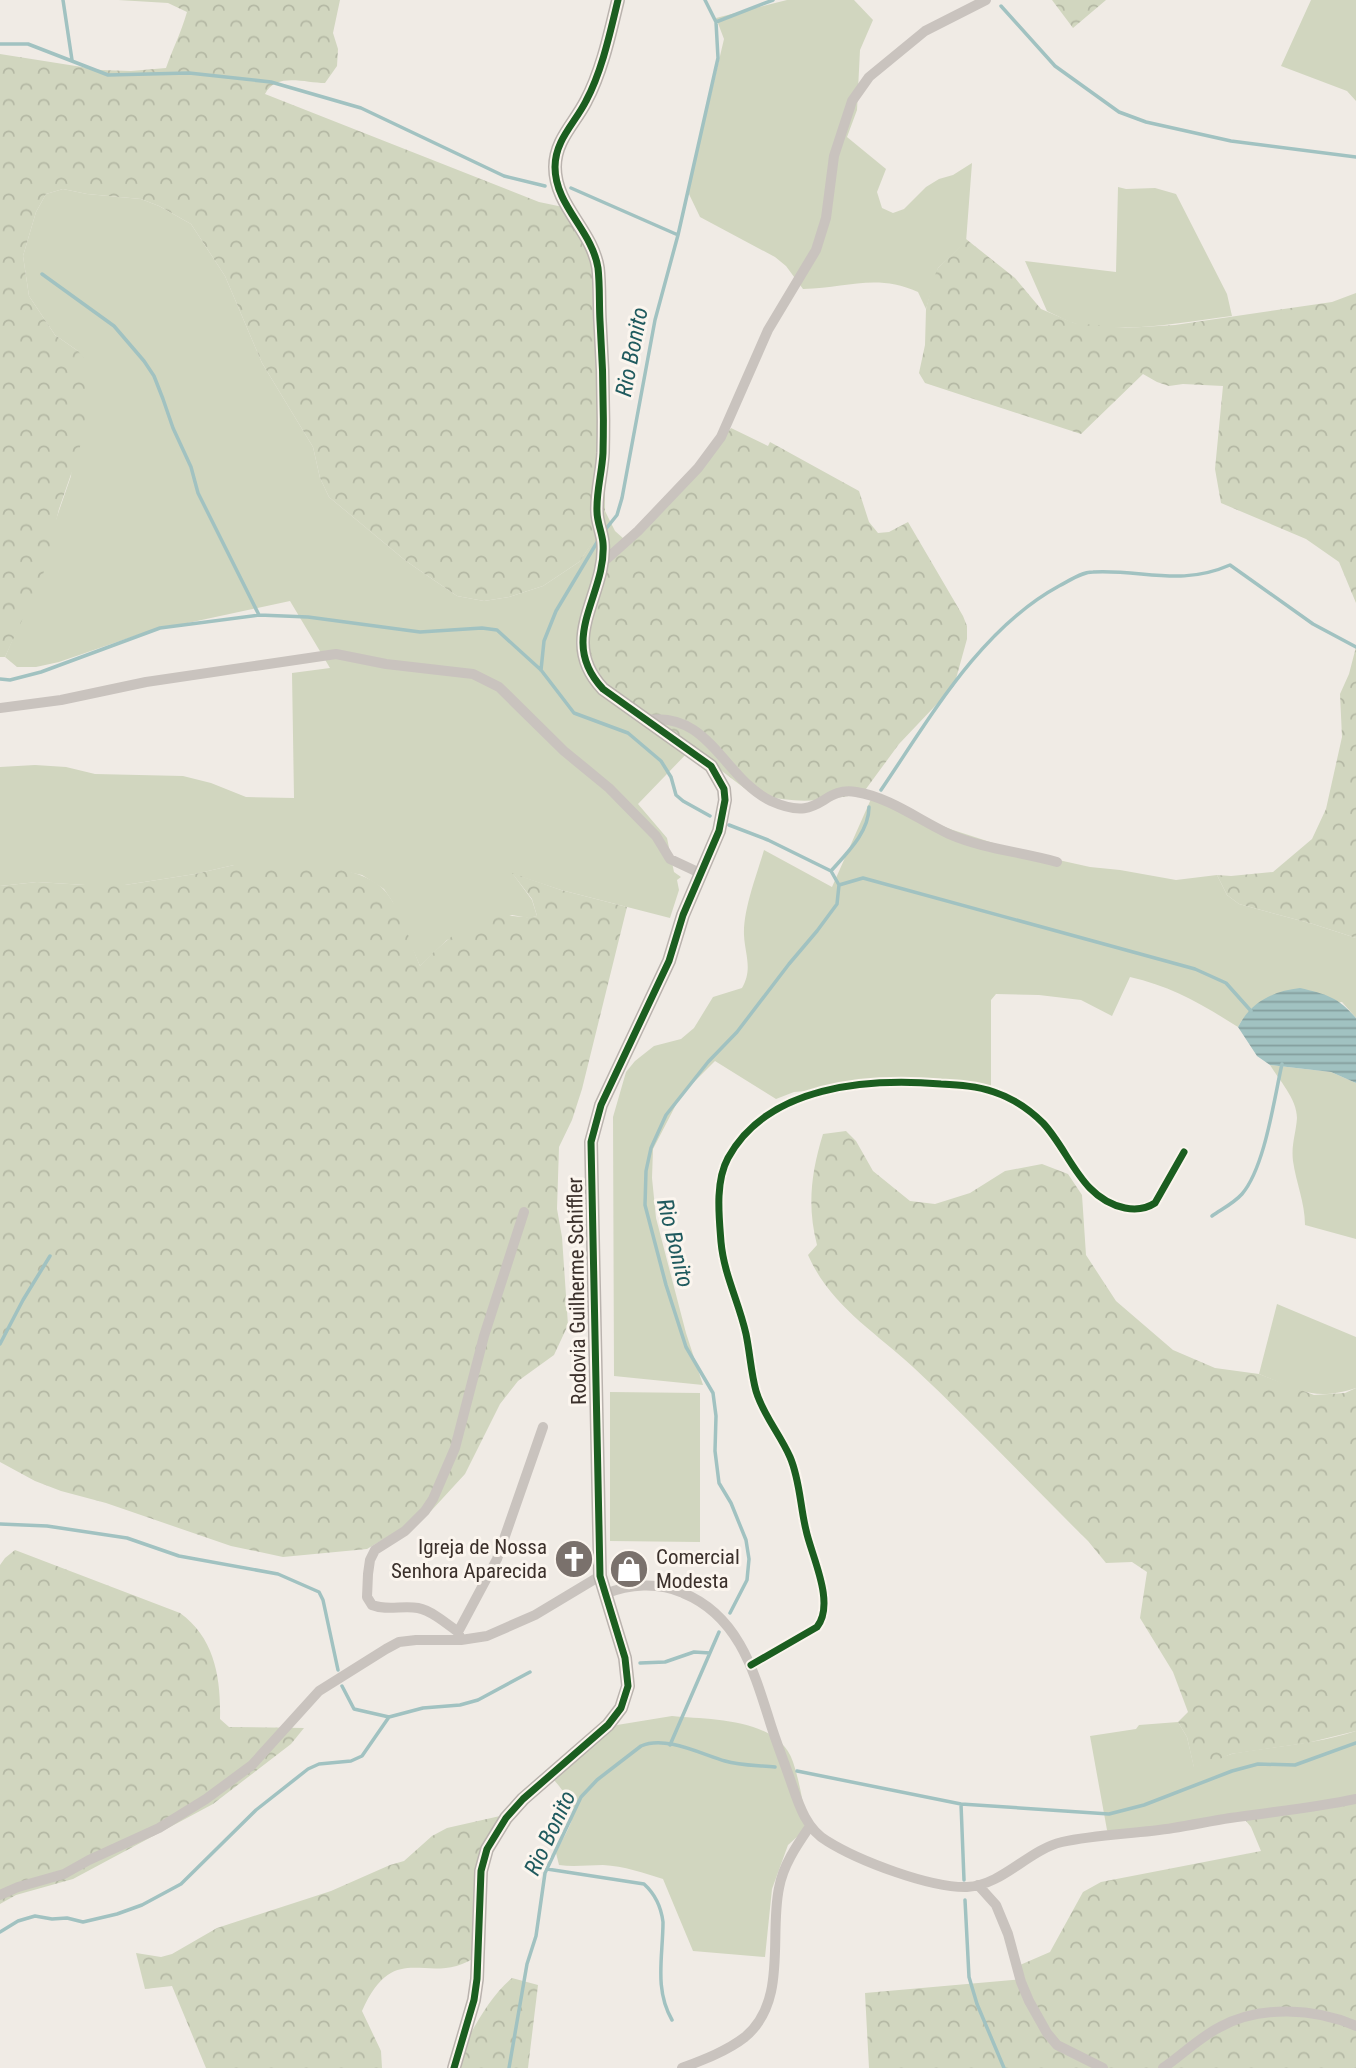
<svg xmlns="http://www.w3.org/2000/svg" width="1356" height="2068" viewBox="0 0 1356 2068" font-family="'Roboto Condensed',sans-serif">
<style>
.grass{fill:#d1d6bf}
.forest{fill:url(#forest-crowns)}
.water{fill:url(#water-rules)}
.lines{fill:none;stroke-linecap:round;stroke-linejoin:round}
.stream{stroke:#a1c2c1;stroke-width:3.5}
.street{stroke:#c9c3be;stroke-width:10}
.secondary{stroke:#bab3ae;stroke-width:14}
.cycleway-casing{stroke:#fbf5ee;stroke-width:11}
.cycleway{stroke:#1b5e20;stroke-width:7}
.labels{text-anchor:middle;dominant-baseline:central;stroke-width:6;stroke-linejoin:round;paint-order:stroke}
.street-label{font-size:21px;fill:#3b302b;stroke:#fbf5ee}
.poi-label{font-size:21px;fill:#3b302b;stroke:#fbf5ee;text-anchor:end}
.water-label{font-size:23px;font-style:italic;fill:#1f5a5e;stroke:#fbf5ee}
</style>
<defs>
<pattern id="forest-crowns" width="20" height="18" patternUnits="userSpaceOnUse" patternTransform="scale(1.75)"><rect width="20" height="18" fill="#d1d6bf"/><path d="M2 6a3 3 0 1 1 6 0M12 15a3 3 0 1 1 6 0" fill="none" stroke="#b4b8a4"/></pattern>
<pattern id="water-rules" width="6" height="5" patternUnits="userSpaceOnUse" patternTransform="scale(1.75)"><rect width="6" height="5" fill="#a1c2c1"/><path d="M0 2.5h6" fill="none" stroke="#849e9d"/></pattern>
</defs>
<rect width="100%" height="100%" fill="#f0ebe5"/>
<!-- grass -->
<path class="grass" d="M787,0H854L873,20L860,50L857,110L847,137L886,169L877,192L882,208L893,213L904,209L926,187L939,179L953,175L972,163L966,242L938,268L926,309L918,292C876,273 847,288 803,289L786,266L775,257L700,217L688,192L724,39L716,18Z
M1311,0H1356V101L1347,91L1281,66Z
M1118,187L1126,189L1155,188L1176,194L1227,294L1232,316C1181,322 1129,334 1077,324C1068,322 1056,315 1047,311L1025,261L1116,272Z
M63,189L87,194L141,199L159,206L191,224L225,276L262,363L313,447L320,478L329,497L406,561L457,596L484,601L509,597L543,586L579,562L598,534L692,748L638,804L667,838L674,872L681,877L677,880L679,890L670,918L561,890L513,874L532,900L537,916L529,918L512,915L447,940L420,966L392,901L384,889L362,875L338,870L282,865H234L195,874L125,885H85L37,882L0,886V767L35,765L66,767L95,774L183,776L211,783L246,797L294,798L292,673L330,668L290,601L146,632L59,662L36,667H17L5,657L22,618L71,476L78,351L55,335L29,296L23,256L36,212L46,194Z
M871,799L953,830L1018,851L1090,867L1120,870L1176,880L1217,875L1227,895L1239,904L1313,924L1356,938V1018L1342,1002L1242,1020L1238,1027C1203,1005 1171,986 1130,977L1112,1016L1081,1000L1039,995L996,994L991,1000V1089L950,1084L944,1079L794,1092L776,1099L715,1061L681,1095L653,1149L652,1178L656,1218L686,1333L703,1385L614,1376L613,1117L626,1072L635,1061L654,1046L681,1039L694,1028L713,997L742,988C753,969 745,955 744,935C743,910 757,874 764,850L832,887Z
M1270,1065L1331,1072L1356,1083V1239L1305,1225C1305,1202 1296,1183 1293,1161C1291,1145 1296,1133 1297,1118C1297,1099 1279,1080 1270,1065Z
M1277,1304L1356,1337V1388C1313,1402 1298,1389 1259,1374Z
M610,1392L700,1393V1542L610,1541Z
M672,1716C710,1720 778,1717 793,1762C800,1782 803,1806 808,1827L788,1845L772,1889L765,1957L693,1951L663,1879C644,1873 624,1866 603,1865C588,1865 574,1867 559,1865L556,1853C574,1816 583,1814 554,1780L605,1730L617,1725Z
M1178,1722L1187,1737L1194,1767C1208,1764 1222,1756 1236,1753C1276,1746 1317,1744 1356,1731V1796L1113,1839L1107,1830L1090,1736L1136,1729L1139,1725Z"/>
<!-- forest -->
<path class="forest" d="M118,0H340L333,33L338,49L337,66L325,83C305,83 276,72 265,94L539,202L563,207L592,258L605,448V511L615,531L624,539L695,473L731,428L768,446L770,442L859,491L869,522L878,533L889,532L908,522L963,616L967,626V639L954,686L899,744L863,793C820,802 791,805 748,791L605,682L591,653L602,580L598,535L579,562L543,586L509,597L484,601L457,596L406,561L329,497L320,478L313,447L262,363L225,276L191,224L159,206L141,199L87,194L63,189L46,194L36,212L23,256L29,296L55,335L78,351L86,361L87,421L78,454L59,509L43,575L5,657H0V54L101,70L131,71L166,68C173,48 181,33 187,12L168,3Z
M1052,0H1106L1073,28Z
M966,239L1015,278L1041,309L1074,323L1125,328L1175,325L1332,302L1356,293V603L1339,562L1306,539L1221,503L1215,469L1223,386L1183,384L1169,386L1157,382L1143,374L1081,434L925,383L919,373L925,345L926,309L934,277L938,268L965,242Z
M1356,647V938L1313,924L1239,904L1227,895L1217,875L1231,876L1273,872L1312,839L1326,809L1342,737L1340,694L1349,674Z
M234,865C273,865 359,859 386,892C402,912 410,942 420,966C447,939 464,921 504,916C515,915 526,919 537,916L532,899L512,873L561,890L627,907L582,1089L572,1120L559,1147L557,1209L562,1237L568,1325L554,1355L518,1381L500,1404L465,1474L431,1511L367,1549L283,1557L231,1546L106,1503L61,1491L35,1481L0,1462V886L37,882L85,885H125L195,874Z
M846,1131L856,1141L873,1171L910,1201L935,1204L970,1193L1005,1171L1042,1164L1068,1174L1082,1195L1086,1255L1116,1301L1173,1350L1215,1368L1259,1374L1314,1395L1345,1393L1356,1388V1731L1307,1743L1231,1754L1213,1762L1194,1768L1187,1737L1178,1722L1188,1712L1173,1672L1140,1618L1147,1572L1132,1562L1106,1563L1088,1541C1030,1484 973,1423 913,1367C874,1331 830,1305 808,1255L817,1245C807,1206 811,1173 823,1134Z
M15,1550L180,1613C215,1638 221,1679 220,1719L229,1727L304,1728L291,1744L213,1804L73,1879L16,1895L0,1904V1565L5,1558Z
M1356,1796V2068H869L865,1993L1025,1979L1020,1965L1050,1952L1083,1892L1101,1882L1261,1851L1251,1827L1241,1815Z
M500,1816L479,1879L480,1954C429,1992 397,1934 362,2011L381,2051L382,2068H206L172,1986L145,1989L136,1953L161,1957L172,1954L217,1928L331,1891L390,1865L404,1861L432,1836L447,1828Z
M512,1978L538,1985L528,2068H453C468,2038 486,2000 512,1978Z"/>
<!-- water -->
<path class="water" d="M1300,988C1326,994 1338,997 1356,1018V1083L1331,1072L1270,1065L1257,1056L1238,1027C1251,1002 1273,991 1300,988Z"/>
<g class="lines">
<!-- stream -->
<path class="stream" d="M63,0L72,60
M1001,6L1055,66L1119,112L1146,122L1231,141L1356,157
M716,22L773,0
M0,44H28L108,75L189,73L271,82L361,108L504,176L545,186
M571,188L678,235
M42,274L114,326L144,361L154,376L163,399L173,428L191,467L198,493L259,615
M605,530L617,515L622,498L655,320L678,235L718,58L716,22L705,0
M541,670L544,641L556,611L599,539
M0,679L10,680L41,672L160,628L259,615L308,617L420,632L482,628L497,630L541,670L574,713L628,733L661,761L671,777L676,795L683,801L710,816
M881,790C930,718 980,629 1059,586C1069,581 1081,572 1093,572C1142,569 1180,587 1230,565L1313,624L1356,647
M729,825L768,840L831,871L839,885L837,904L817,931L789,964L737,1032L708,1062L666,1115L651,1148L646,1171L645,1205L666,1285L686,1347L713,1393L716,1416L715,1451L719,1483L731,1503L746,1540L749,1559L747,1580L730,1613
M831,871C847,853 869,832 869,807
M839,885L863,878L1195,969L1226,983L1251,1011
M1212,1216C1222,1209 1234,1203 1242,1194C1265,1167 1274,1099 1282,1064
M0,1344L23,1300L50,1256
M0,1524L47,1526L127,1538L179,1556L278,1574L319,1592L323,1600L338,1670
M640,1663L665,1662L694,1652L710,1653
M342,1686L354,1709L389,1717L423,1708L460,1705L478,1700L530,1672
M670,1745L719,1632
M797,1771L961,1804L1109,1814L1144,1805L1232,1771L1258,1764L1295,1765L1356,1743
M961,1804L964,1880
M547,1869L644,1884C655,1894 661,1906 663,1922C663,1956 654,1989 672,2020
M965,1900L969,1977L977,2004L1004,2068
M0,1932L18,1921L35,1916L52,1919L67,1918L83,1922L117,1914L142,1905L181,1884L256,1810L308,1769L319,1764L351,1761L362,1756L389,1717
M509,2068L527,1964L536,1936L545,1873L581,1797L597,1780L641,1746C665,1735 701,1754 725,1761C741,1766 759,1765 775,1767"/>
<!-- street -->
<path class="street" d="M601,564L638,531L698,468L721,437L768,330L816,250L826,218L834,156L852,101L869,77L925,31L986,0
M0,708L61,700L146,682L336,654L386,664L473,674L499,687L564,751L609,788L656,836L670,859L702,874
M647,720C710,711 724,779 771,801C822,824 820,786 856,792C889,797 919,820 949,834C983,849 1022,852 1057,862
M605,1594C629,1584 658,1582 683,1593C737,1615 753,1668 769,1719C775,1739 783,1759 790,1779C798,1802 805,1828 827,1841C859,1861 930,1888 967,1887C1003,1885 1028,1850 1062,1842C1098,1834 1136,1834 1173,1828C1192,1825 1211,1821 1230,1818C1272,1812 1314,1808 1356,1799
M458,1632C446,1623 432,1611 418,1608C403,1605 387,1611 372,1605L367,1597L368,1574L370,1560L375,1550L405,1531L425,1511L433,1499L455,1448L484,1336L524,1212
M460,1637L458,1632L497,1559L543,1427
M751,1665L817,1627C836,1603 811,1555 806,1530C800,1506 800,1480 790,1457C780,1434 763,1415 756,1391C751,1373 750,1353 746,1334C739,1302 724,1275 721,1242C719,1216 715,1182 728,1158C768,1085 868,1078 941,1084C959,1085 977,1086 994,1092C1012,1098 1029,1109 1043,1123C1070,1152 1081,1199 1125,1208C1136,1210 1146,1209 1155,1203L1184,1152
M978,1885L996,1905L1008,1934L1021,1982L1029,2001L1047,2033L1057,2045L1103,2068
M0,1895L18,1887L64,1874L89,1860L159,1828L206,1799L252,1765L319,1691L386,1649L399,1642L416,1640H461L487,1636L535,1615L600,1576
M682,2068C703,2060 727,2051 745,2037C788,2001 769,1936 779,1888C783,1865 797,1845 810,1826
M1163,2068C1182,2055 1200,2037 1220,2027C1260,2005 1315,2008 1356,2026"/>
<!-- secondary -->
<path class="secondary" d="M454,2068L474,2000L477,1979L481,1871L487,1849L506,1818L523,1799L608,1725L621,1708L628,1686L625,1658L600,1576L591,1142L601,1105L669,961L683,915L719,831L725,800L724,789L711,766L603,689C556,639 607,595 603,543C602,532 597,522 597,512C596,492 602,473 603,453C604,409 603,365 600,321C599,304 600,285 598,268C592,230 555,206 555,167C555,140 575,123 586,101C602,71 610,33 618,0"/>
<!-- cycleway casing -->
<g class="cycleway-casing">
<path id="cycleway" d="M751,1665L817,1627C836,1603 811,1555 806,1530C800,1506 800,1480 790,1457C780,1434 763,1415 756,1391C751,1373 750,1353 746,1334C739,1302 724,1275 721,1242C719,1216 715,1182 728,1158C768,1085 868,1078 941,1084C959,1085 977,1086 994,1092C1012,1098 1029,1109 1043,1123C1070,1152 1081,1199 1125,1208C1136,1210 1146,1209 1155,1203L1184,1152
M454,2068L474,2000L477,1979L481,1871L487,1849L506,1818L523,1799L608,1725L621,1708L628,1686L625,1658L600,1576L591,1142L601,1105L669,961L683,915L719,831L725,800L724,789L711,766L603,689C556,639 607,595 603,543C602,532 597,522 597,512C596,492 602,473 603,453C604,409 603,365 600,321C599,304 600,285 598,268C592,230 555,206 555,167C555,140 575,123 586,101C602,71 610,33 618,0"/>
</g>
<!-- cycleway -->
<use href="#cycleway" class="cycleway"/>
</g>
<!-- icons -->
<defs>
<g id="church-disc" transform="scale(2.0125)"><circle r="9.5" fill="#7a716c" stroke="#fbf5ee"/><path d="M-1.2-6h2.4v3.5h3.3v2.4h-3.3V6h-2.4V-.1h-3.3v-2.4h3.3Z" fill="#fff"/></g>
<g id="shop-disc" transform="scale(2.0125)"><circle r="9.5" fill="#7a716c" stroke="#fbf5ee"/><path d="M-5-2.5h2.3a2.7 3.5 0 0 1 5.4 0H5L5.5 6h-11ZM-1.5-2.5h3a1.5 2.3 0 0 0-3 0Z" fill="#fff"/></g>
</defs>
<g fill-rule="evenodd">
<use href="#church-disc" x="574" y="1559"/>
<use href="#shop-disc" x="629" y="1569"/>
</g>
<g class="labels">
<!-- street labels -->
<g class="street-label">
<text transform="translate(577 1291) rotate(-91)">Rodovia Guilherme Schiffler</text>
</g>
<!-- poi labels -->
<g class="poi-label">
<text x="547" y="1547">Igreja de Nossa<tspan x="547" dy="24">Senhora Aparecida</tspan></text>
<text x="656" y="1557" text-anchor="start">Comercial<tspan x="656" dy="24">Modesta</tspan></text>
</g>
<!-- water labels -->
<g class="water-label">
<text transform="translate(632 352) rotate(-79)">Rio Bonito</text>
<text transform="translate(675 1243) rotate(76)">Rio Bonito</text>
<text transform="translate(550 1833) rotate(-65)">Rio Bonito</text>
</g>
</g>
</svg>
